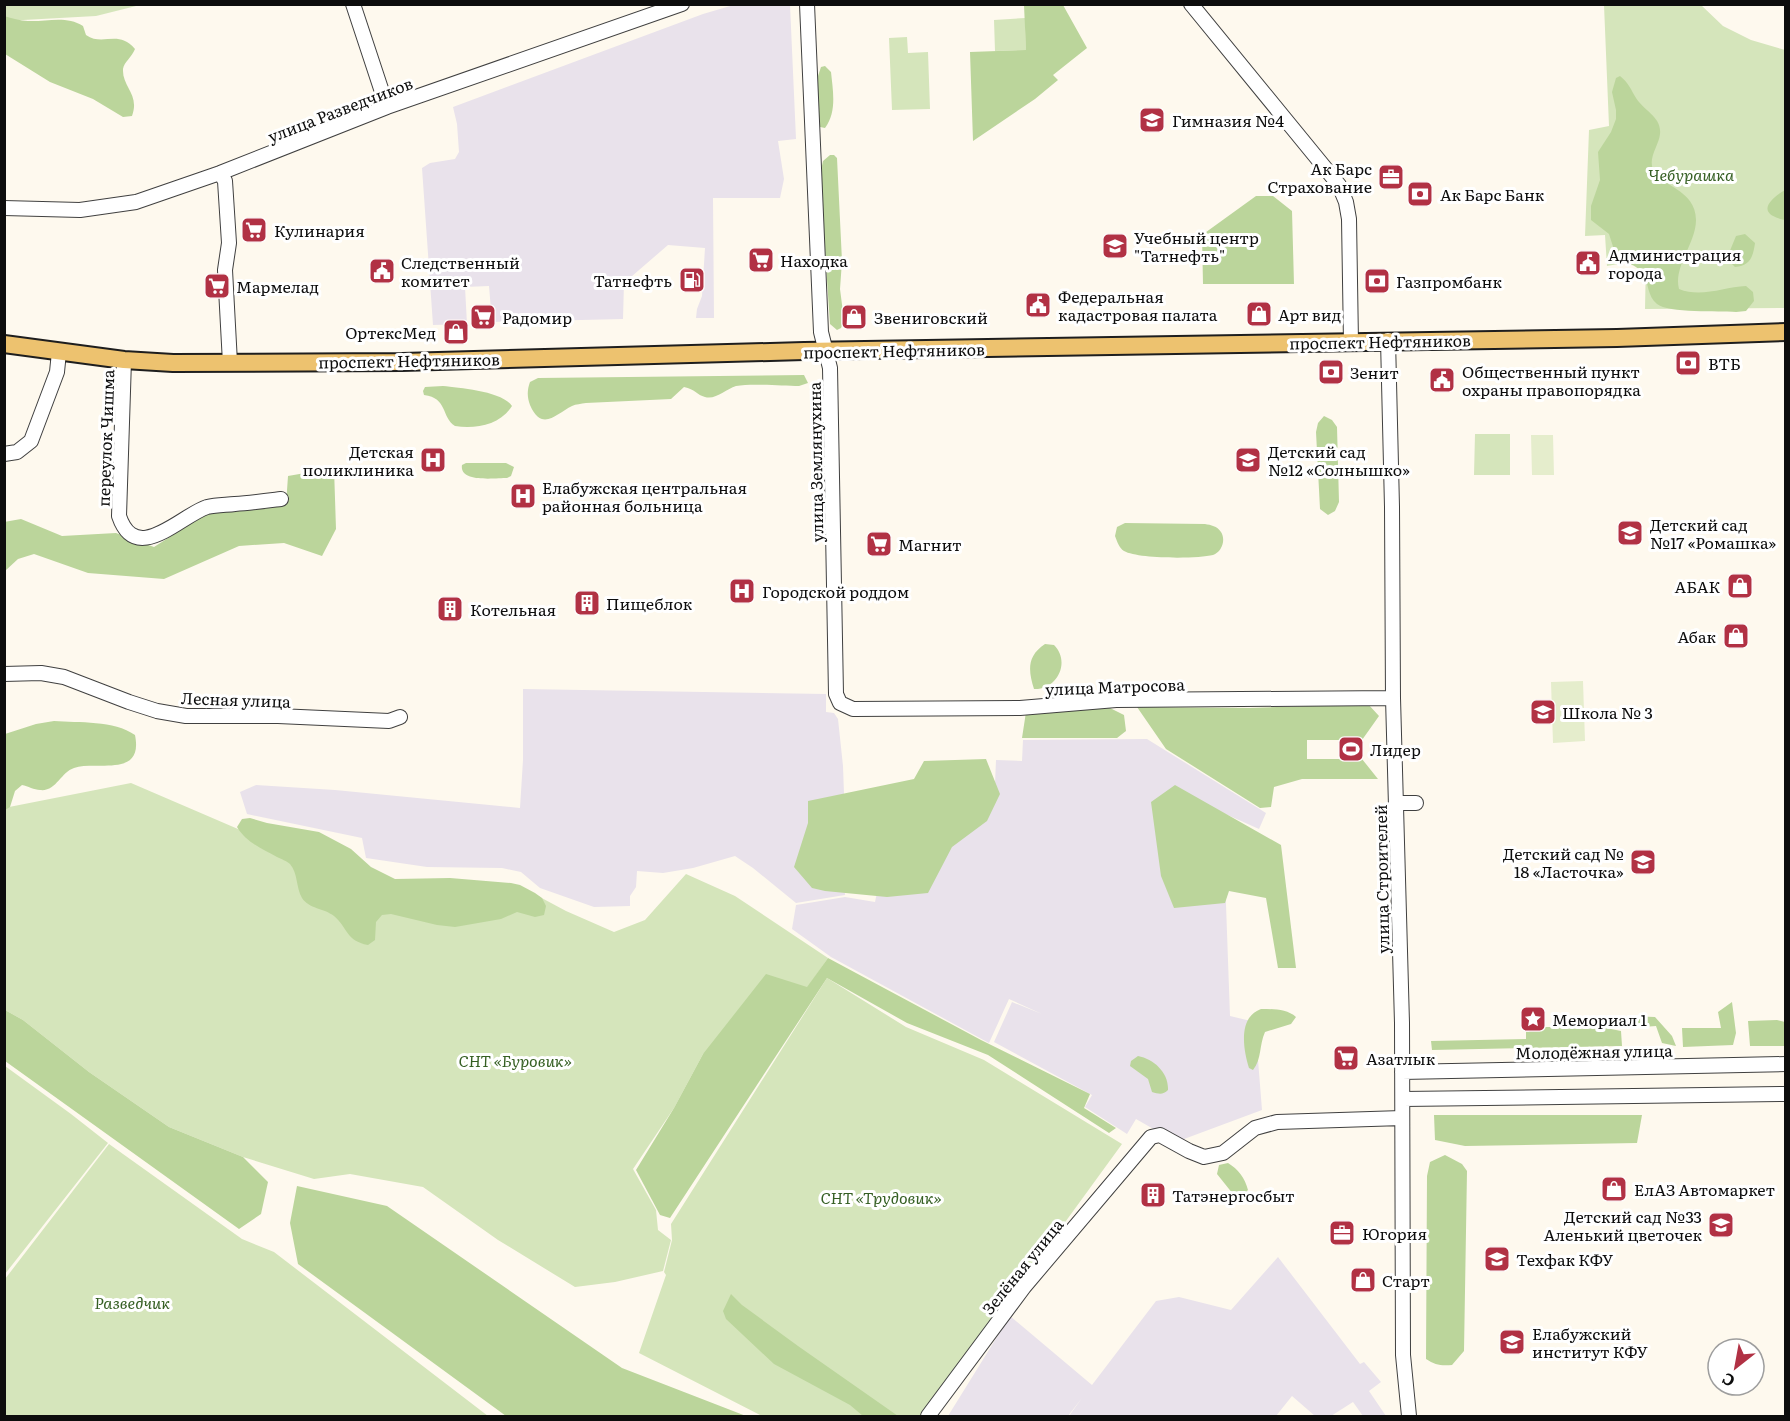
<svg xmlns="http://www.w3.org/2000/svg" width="1790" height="1421" viewBox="0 0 1790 1421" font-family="Literata,serif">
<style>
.industrial{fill:#e9e2eb}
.green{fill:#d5e5bb}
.forest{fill:#bbd59b}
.pitch{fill:#e5edcc}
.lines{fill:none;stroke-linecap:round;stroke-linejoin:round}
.minor-casing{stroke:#404040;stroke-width:16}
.major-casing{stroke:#1e1e1e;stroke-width:20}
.minor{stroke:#fff;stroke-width:14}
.major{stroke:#edc26f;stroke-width:16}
.labels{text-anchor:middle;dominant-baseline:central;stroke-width:6;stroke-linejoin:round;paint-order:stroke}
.street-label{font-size:16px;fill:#0d0d0d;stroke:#fff}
.poi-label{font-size:16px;fill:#0d0d0d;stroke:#fff;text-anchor:start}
.park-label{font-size:16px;font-style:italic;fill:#355f23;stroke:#fff}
</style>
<rect width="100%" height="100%" fill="#fef9ee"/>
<!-- industrial -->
<path class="industrial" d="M737,4L790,5L796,139L778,141L784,179L780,198H713L714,318H696L697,309L702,296L705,248L668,245L624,283L623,319L492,322L489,286L465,287L467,324L433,325L422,168L430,163L455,159L459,152L457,124L453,107L703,14Z
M523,689L826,694V712L834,713L838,719L843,766L844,794L841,816L845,895L796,903L753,868L735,856L693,868L663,873L637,871L636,887L630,896V906L594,907L540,888L521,872L502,868L427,867L366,858L362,838L247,814L240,792L256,785L335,790L520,808L523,760Z
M1147,739L1266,813L1259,829L1212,808L1223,821L1230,1016L1255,1022L1262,1110L1176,1142L1136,1119L1127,1134L1085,1107L1092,1095L994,1042L1012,1002L1042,1014L1009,999L989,1043L831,957L792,929L796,905L845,897L875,902L879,883L995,784L996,760L1022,761L1023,740Z
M1278,1257L1360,1364L1364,1362L1381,1382L1369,1391L1386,1416H1363L1353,1402L1331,1416H1315L1292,1396L1276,1416H1069L1082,1398L1068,1416H948L1010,1316L1092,1385L1156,1301L1179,1297L1231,1310Z"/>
<!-- green -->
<path class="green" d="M5,5H140L96,16L5,21Z
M1604,5H1701L1723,26L1751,40L1785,50V308L1645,309L1646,259L1607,266L1605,235L1585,236L1589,130L1609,126Z
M1025,18L1026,50L995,51L994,20Z
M907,37L908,53L928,52L930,109L892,110L889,38Z
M1475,434H1510V475H1474Z
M131,783L370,886L523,888L566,911L614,932L645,920L686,874L735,896L828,958L807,988L703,1054L674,1108L633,1169L656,1210L658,1230L671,1240L663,1271L615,1282L575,1287L498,1240L423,1187L350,1174L314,1179L243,1157L169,1127L89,1072L23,1020L5,1010L4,808Z
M827,978L906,1027L984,1060L1122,1144L924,1416H762L639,1353L666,1275L664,1272L672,1240L671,1224Z
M5,1066L71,1114L108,1143L5,1274Z
M109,1144L242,1239L274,1252L488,1416H5V1279Z"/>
<!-- forest -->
<path class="forest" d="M1024,5H1063L1087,48L1053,75L1058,80L1035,99L973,141L970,52L1026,50Z
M4,16C12,18 20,21 28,21C46,22 66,15 83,26L86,35C103,47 118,29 135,49C132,57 124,62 123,69C122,87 140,94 132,116L123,117L93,99L50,82L5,54Z
M825,66L831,72C833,91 837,112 825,128L820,127L815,85L821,67Z
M1620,76C1629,83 1631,90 1636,98C1644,111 1662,117 1660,134C1659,145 1648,158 1653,169C1659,186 1696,189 1696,220C1696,243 1673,267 1679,289C1701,298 1724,287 1746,286L1753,292L1754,301L1746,311L1736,312C1720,311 1668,313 1657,304C1647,296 1649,283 1643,274C1637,264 1624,263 1616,256L1609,234L1591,220V206L1600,180L1598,152L1611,132L1616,119V110L1612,92L1616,78Z
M830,155H834L837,158L842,261L840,289L844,320L841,328L837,330L830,324L820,175L823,161Z
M1785,190L1786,220H1785C1756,214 1768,200 1785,190Z
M1256,196H1273L1292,211L1294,284H1203L1202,235Z
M1745,234L1755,243C1753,257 1750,266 1735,267L1730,262L1729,253L1736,236Z
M804,375L808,383L799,386C782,386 752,383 736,386C726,389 716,400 705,397C697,395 695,389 684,387L671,399L586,403C581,404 576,404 572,406C557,413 542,433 530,405C527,397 527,390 530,382L538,378Z
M443,386C460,388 502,391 512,406C500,425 476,429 455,426C441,417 448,398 424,395L423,391L425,387Z
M1324,416L1332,420L1337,427L1339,502L1335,511L1328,515L1320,509L1316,432L1318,423Z
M466,463H506L514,467L511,476L507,478C495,478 459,483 462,465Z
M334,468L336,529L322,556L284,543L239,546L164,579L88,573L34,554L18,559L5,571L4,522L21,519L62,536L116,533L154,547L206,514L286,505L288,476Z
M1125,523L1205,524C1211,525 1217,526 1221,532C1226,540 1222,552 1213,555C1197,559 1138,559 1124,551C1119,548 1117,541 1115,536L1117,527Z
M1045,644L1054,645C1071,662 1057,690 1034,689C1028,670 1027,656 1045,644Z
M1368,704L1379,716L1362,740H1307V759H1362L1378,779H1302L1274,787L1271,807L1260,808L1166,749L1137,707L1250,708Z
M1110,708L1124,715L1126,731L1117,738H1022L1026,712Z
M54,721C79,723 114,720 135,735C144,779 95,760 74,768C61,772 56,792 40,790C34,790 28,786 22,785L15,791L10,807L5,810V734L36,724Z
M986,759L1000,794L987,821L952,847L928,893L887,897L825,891L812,888L794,867L808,823V801L914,779L924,761Z
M1175,785L1281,845L1296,968H1278L1266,898L1229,891L1225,903L1174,908L1161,876L1151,802Z
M250,818L267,823L319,832L351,849L371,867L395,879L450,878L511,883L520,885L535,893L542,898L546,906L544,915L535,917L517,912L501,919L455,927L437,925L391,914L382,915L376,922L375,940L368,945C346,941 348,928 334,916C324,908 309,909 302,898C296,888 298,873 290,864C287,861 281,859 277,857C262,849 246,842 237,827L242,819Z
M828,958L981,1040L1090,1094L1084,1108L1116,1128L1109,1133L988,1055L907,1023L827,978L670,1218L660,1215L636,1170L674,1108L703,1054L766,974L807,987Z
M1732,1002L1736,1033L1733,1045L1683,1047L1682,1028H1721L1718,1012Z
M1261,1009C1273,1009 1287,1009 1296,1017L1291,1024L1265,1032C1259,1045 1262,1059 1253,1070L1249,1068C1243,1049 1238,1017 1261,1009Z
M5,1010L23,1020L89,1072L169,1127L243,1157L268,1182L261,1214L239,1229L5,1061Z
M1629,1016L1655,1017L1672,1036L1676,1046L1662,1043L1656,1026L1630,1028Z
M1777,1020L1785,1022V1046H1750L1748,1021Z
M1532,1027H1601L1621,1031L1622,1046L1432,1050L1431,1041L1526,1039V1032H1529Z
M1138,1056C1154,1059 1169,1073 1168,1090C1163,1095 1159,1094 1152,1092L1148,1079L1130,1066L1131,1061Z
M1434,1115H1642L1637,1143L1465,1146L1435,1140Z
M1445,1155L1462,1164L1467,1171L1464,1351L1452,1365C1441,1366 1435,1365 1426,1359L1427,1176L1430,1162Z
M1228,1163C1238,1169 1245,1178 1248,1190L1242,1196L1233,1194L1217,1174L1219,1165Z
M297,1186L387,1206L622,1368L746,1416H506L298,1264L290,1223Z
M731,1294L742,1305L798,1346L898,1416H863L850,1405L774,1364L726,1319L723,1311Z"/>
<!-- pitch -->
<path class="pitch" d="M1531,435H1553L1554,475H1532Z
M1583,681L1585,741L1553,743L1551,682Z"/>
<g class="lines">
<!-- minor casing -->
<g class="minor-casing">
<path id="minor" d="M353,4L387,107
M807,4L821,332L830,368L836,694L840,703L853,709L1020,708L1116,700L1393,698
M1191,4L1339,185L1346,202L1349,219L1351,342
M220,173L225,181L229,243L225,270L230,363
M4,208L80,210L136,202L220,173L387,107L682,4
M1388,340L1392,507L1393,698L1402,1023L1403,1355L1409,1416
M124,360L119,516C136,566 180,516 207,507C216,505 226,505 235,504C250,503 265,501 281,499
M4,454L17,452L31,441L57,372L59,352
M4,674L41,673L64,677L129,702L157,711L186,716H278L389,721L400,717
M1396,803H1416
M1402,1072L1786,1064
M1403,1099L1786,1094
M928,1416L1024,1287L1151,1137L1160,1135L1189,1151L1204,1157L1223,1153L1255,1128L1277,1122L1402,1118"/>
</g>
<!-- major casing -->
<g class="major-casing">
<path id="major" d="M4,344L124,360L173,363L402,362L804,351L1617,338L1786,332"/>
</g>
<!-- minor -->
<use href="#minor" class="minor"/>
<!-- major -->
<use href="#major" class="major"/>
</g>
<!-- icons -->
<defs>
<g id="school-square" transform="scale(1.35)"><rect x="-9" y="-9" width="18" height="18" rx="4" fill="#b13144" stroke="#fff"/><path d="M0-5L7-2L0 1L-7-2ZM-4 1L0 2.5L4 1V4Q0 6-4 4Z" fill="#fff"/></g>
<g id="office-square" transform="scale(1.35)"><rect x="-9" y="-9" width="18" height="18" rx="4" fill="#b13144" stroke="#fff"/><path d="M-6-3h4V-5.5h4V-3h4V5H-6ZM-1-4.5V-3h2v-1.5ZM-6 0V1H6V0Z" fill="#fff"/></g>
<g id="bank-square" transform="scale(1.35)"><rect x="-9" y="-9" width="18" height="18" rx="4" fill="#b13144" stroke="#fff"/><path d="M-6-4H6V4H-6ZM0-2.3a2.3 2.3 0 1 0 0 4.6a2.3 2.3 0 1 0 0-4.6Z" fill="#fff"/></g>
<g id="supermarket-square" transform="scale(1.35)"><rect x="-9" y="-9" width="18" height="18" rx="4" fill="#b13144" stroke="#fff"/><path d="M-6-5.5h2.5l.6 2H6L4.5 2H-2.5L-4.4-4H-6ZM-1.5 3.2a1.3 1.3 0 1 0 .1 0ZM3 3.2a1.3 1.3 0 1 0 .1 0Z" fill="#fff"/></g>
<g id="civic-square" transform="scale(1.35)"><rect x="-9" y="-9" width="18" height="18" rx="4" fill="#b13144" stroke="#fff"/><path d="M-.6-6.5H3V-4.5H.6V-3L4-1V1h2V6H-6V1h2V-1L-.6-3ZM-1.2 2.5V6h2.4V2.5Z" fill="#fff"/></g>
<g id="fuel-square" transform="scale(1.35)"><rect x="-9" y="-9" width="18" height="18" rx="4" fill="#b13144" stroke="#fff"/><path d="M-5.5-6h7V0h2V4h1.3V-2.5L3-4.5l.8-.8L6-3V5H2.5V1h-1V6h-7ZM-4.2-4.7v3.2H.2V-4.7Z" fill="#fff"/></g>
<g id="shop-square" transform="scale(1.35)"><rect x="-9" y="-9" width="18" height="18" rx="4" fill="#b13144" stroke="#fff"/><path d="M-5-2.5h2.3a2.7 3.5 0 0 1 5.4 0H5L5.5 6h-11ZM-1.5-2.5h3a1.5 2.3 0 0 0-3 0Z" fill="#fff"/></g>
<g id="hospital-square" transform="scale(1.35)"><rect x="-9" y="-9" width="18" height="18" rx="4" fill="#b13144" stroke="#fff"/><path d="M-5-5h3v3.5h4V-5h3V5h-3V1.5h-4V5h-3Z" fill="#fff"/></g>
<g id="building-square" transform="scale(1.35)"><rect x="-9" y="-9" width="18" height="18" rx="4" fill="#b13144" stroke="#fff"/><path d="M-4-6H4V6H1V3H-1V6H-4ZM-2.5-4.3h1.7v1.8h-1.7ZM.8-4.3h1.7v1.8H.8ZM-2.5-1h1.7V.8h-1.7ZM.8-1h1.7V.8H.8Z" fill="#fff"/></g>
<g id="stadium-square" transform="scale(1.35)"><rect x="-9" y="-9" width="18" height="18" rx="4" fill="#b13144" stroke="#fff"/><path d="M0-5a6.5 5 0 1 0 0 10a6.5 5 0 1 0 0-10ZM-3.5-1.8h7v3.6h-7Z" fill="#fff"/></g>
<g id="sight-square" transform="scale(1.35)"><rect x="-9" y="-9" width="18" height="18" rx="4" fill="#b13144" stroke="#fff"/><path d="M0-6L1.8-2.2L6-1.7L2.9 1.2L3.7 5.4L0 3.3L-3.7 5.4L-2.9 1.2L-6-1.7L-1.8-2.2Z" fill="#fff"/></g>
<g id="university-square" transform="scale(1.35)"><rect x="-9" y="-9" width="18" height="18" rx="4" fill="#b13144" stroke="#fff"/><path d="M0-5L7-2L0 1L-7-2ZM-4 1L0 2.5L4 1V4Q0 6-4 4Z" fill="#fff"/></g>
</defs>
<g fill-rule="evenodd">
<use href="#school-square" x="1152" y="120"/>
<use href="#office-square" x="1391" y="177"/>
<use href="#bank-square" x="1420" y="194"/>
<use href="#supermarket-square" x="254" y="230"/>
<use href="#school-square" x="1115" y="246"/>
<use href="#supermarket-square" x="761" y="260"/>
<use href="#civic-square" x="1588" y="263"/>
<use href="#civic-square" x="382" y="271"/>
<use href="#fuel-square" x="692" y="280"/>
<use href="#bank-square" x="1377" y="281"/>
<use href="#supermarket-square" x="217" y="286"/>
<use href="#civic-square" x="1038" y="305"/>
<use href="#shop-square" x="1259" y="314"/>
<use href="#supermarket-square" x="483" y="317"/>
<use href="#shop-square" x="854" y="317"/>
<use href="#shop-square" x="456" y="332"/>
<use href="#bank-square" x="1688" y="363"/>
<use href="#bank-square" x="1331" y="372"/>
<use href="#civic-square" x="1442" y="380"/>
<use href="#hospital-square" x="433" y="460"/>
<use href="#school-square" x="1248" y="460"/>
<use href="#hospital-square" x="523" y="496"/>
<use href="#school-square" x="1630" y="533"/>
<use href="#supermarket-square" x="879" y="544"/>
<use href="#shop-square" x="1740" y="586"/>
<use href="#hospital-square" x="742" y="591"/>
<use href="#building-square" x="587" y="603"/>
<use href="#building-square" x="450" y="609"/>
<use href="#shop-square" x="1736" y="636"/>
<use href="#school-square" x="1543" y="712"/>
<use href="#stadium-square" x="1351" y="749"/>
<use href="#school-square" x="1643" y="862"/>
<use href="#sight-square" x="1533" y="1019"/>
<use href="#supermarket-square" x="1346" y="1058"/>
<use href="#shop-square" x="1614" y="1189"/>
<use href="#building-square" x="1153" y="1195"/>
<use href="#school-square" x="1721" y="1225"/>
<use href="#office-square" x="1342" y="1233"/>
<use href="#university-square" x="1497" y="1259"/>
<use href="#shop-square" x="1363" y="1280"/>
<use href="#university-square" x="1512" y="1342"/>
</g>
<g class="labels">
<!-- street labels -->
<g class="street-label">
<text transform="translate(340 109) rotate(-21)">улица Разведчиков</text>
<text transform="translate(1380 341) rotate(-1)">проспект Нефтяников</text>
<text transform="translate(894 350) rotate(-1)">проспект Нефтяников</text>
<text transform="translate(409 360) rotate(-1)">проспект Нефтяников</text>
<text transform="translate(105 438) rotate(-88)">переулок Чишма</text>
<text transform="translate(815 462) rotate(-91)">улица Землянухина</text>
<text transform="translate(1115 686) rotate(-2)">улица Матросова</text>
<text transform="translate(236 699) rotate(2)">Лесная улица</text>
<text transform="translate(1381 879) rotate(-91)">улица Строителей</text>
<text transform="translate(1594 1051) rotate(-1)">Молодёжная улица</text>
<text transform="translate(1022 1266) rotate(-51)">Зелёная улица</text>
</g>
<!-- poi labels -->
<g class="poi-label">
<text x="1172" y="120">Гимназия №4</text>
<text x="1372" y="168" text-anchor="end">Ак Барс<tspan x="1372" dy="18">Страхование</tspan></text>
<text x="1440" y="194">Ак Барс Банк</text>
<text x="274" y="230">Кулинария</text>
<text x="1134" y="237">Учебный центр<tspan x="1134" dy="18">"Татнефть"</tspan></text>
<text x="1608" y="254">Администрация<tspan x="1608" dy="18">города</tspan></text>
<text x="780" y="260">Находка</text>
<text x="401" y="262">Следственный<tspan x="401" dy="18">комитет</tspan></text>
<text x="672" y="280" text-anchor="end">Татнефть</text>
<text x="1396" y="281">Газпромбанк</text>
<text x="236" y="286">Мармелад</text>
<text x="1058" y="296">Федеральная<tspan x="1058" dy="18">кадастровая палата</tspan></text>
<text x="1278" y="314">Арт вид</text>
<text x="502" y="317">Радомир</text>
<text x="874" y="317">Звениговский</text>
<text x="436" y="332" text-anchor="end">ОртексМед</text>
<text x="1708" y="363">ВТБ</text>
<text x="1462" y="371">Общественный пункт<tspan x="1462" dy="18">охраны правопорядка</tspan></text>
<text x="1350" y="372">Зенит</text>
<text x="414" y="451" text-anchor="end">Детская<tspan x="414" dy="18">поликлиника</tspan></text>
<text x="1268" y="451">Детский сад<tspan x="1268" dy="18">№12 «Солнышко»</tspan></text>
<text x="542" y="487">Елабужская центральная<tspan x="542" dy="18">районная больница</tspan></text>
<text x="1650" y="524">Детский сад<tspan x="1650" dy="18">№17 «Ромашка»</tspan></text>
<text x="898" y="544">Магнит</text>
<text x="1720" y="586" text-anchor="end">АБАК</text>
<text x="762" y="591">Городской роддом</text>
<text x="606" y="603">Пищеблок</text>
<text x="470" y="609">Котельная</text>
<text x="1716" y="636" text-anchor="end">Абак</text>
<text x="1562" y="712">Школа № 3</text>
<text x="1370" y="749">Лидер</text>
<text x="1624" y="853" text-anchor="end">Детский сад №<tspan x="1624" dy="18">18 «Ласточка»</tspan></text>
<text x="1552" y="1019">Мемориал 1</text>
<text x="1366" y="1058">Азатлык</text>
<text x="1634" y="1189">ЕлАЗ Автомаркет</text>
<text x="1172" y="1195">Татэнергосбыт</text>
<text x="1702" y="1216" text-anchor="end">Детский сад №33<tspan x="1702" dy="18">Аленький цветочек</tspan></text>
<text x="1362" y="1233">Югория</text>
<text x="1516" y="1259">Техфак КФУ</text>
<text x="1382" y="1280">Старт</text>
<text x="1532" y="1333">Елабужский<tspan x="1532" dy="18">институт КФУ</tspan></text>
</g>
<!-- park labels -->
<g class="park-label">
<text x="1691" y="174">Чебурашка</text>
<text x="515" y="1060">СНТ «Буровик»</text>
<text x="881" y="1197">СНТ «Трудовик»</text>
<text x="132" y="1302">Разведчик</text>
</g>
</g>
<!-- border -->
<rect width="1790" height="1421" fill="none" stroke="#0d0d0d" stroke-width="12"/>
<!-- north arrow -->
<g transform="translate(1736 1367) rotate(211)"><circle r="28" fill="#ffffff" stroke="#9e9e9e" stroke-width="1.5"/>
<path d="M0-4.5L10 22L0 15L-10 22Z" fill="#b13144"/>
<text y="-9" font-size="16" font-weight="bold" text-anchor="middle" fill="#0d0d0d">С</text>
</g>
</svg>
